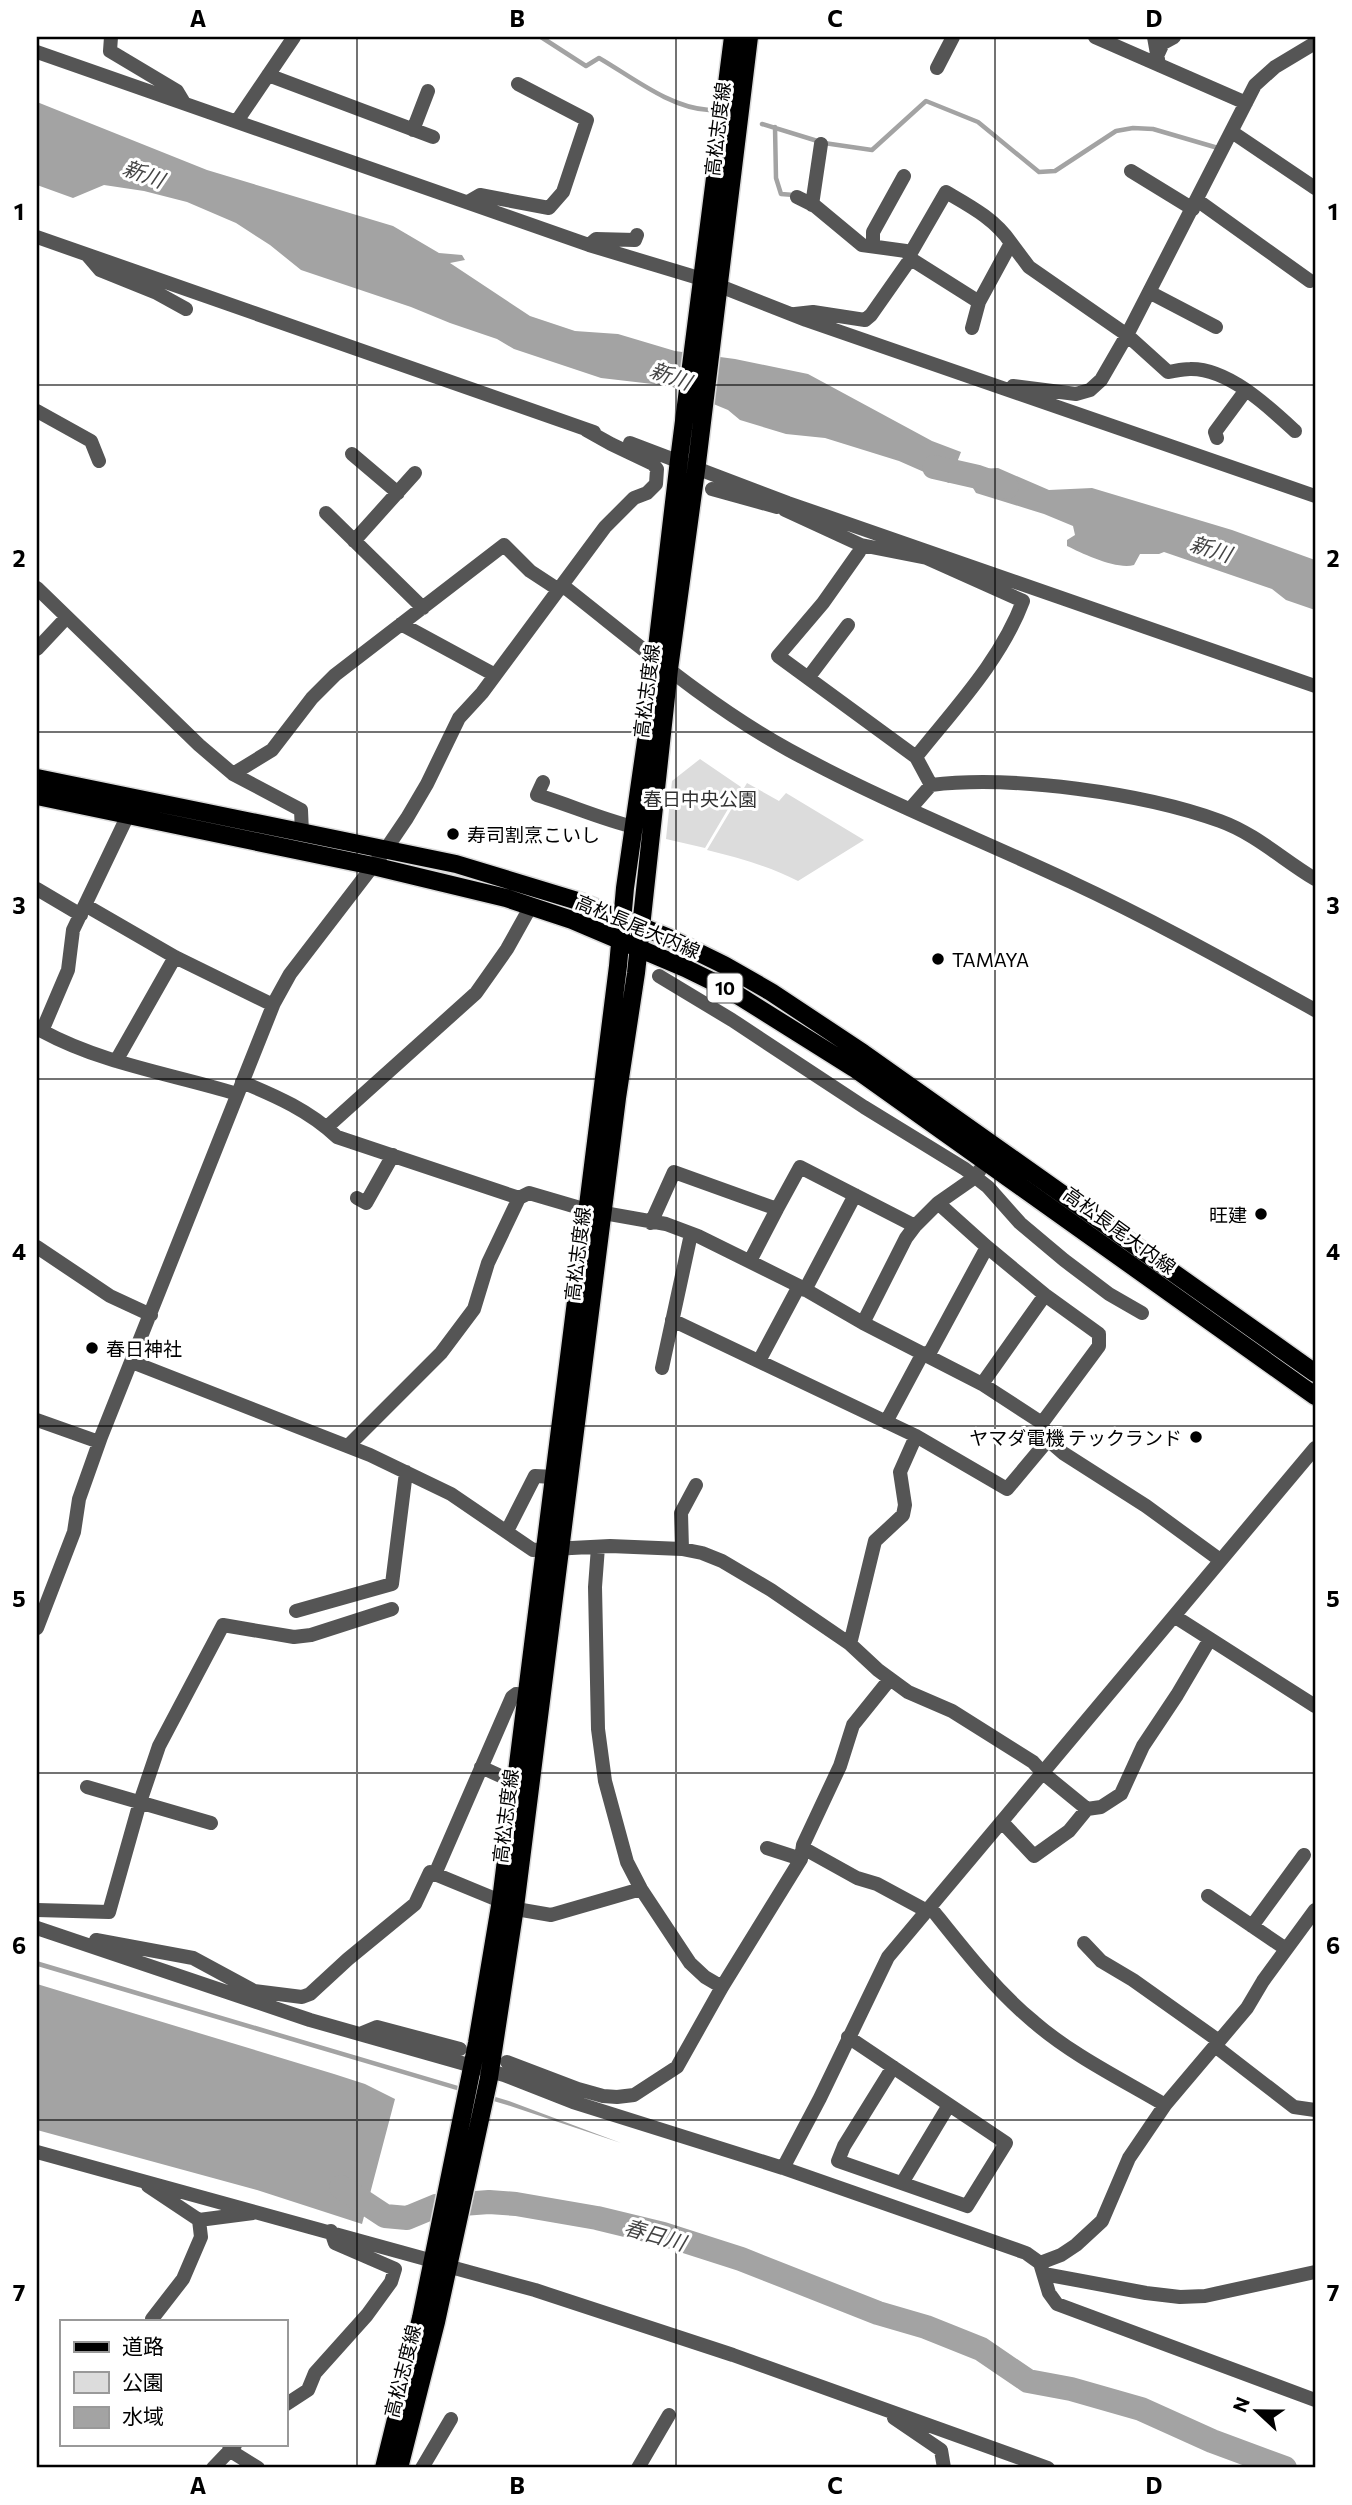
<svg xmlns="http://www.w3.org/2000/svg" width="1352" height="2505" viewBox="0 0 1352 2505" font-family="Commissioner,'Noto Sans JP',sans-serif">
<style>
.green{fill:#dcdcdc}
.water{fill:#a3a3a3}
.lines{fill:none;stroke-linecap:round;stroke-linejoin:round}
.stream{stroke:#a3a3a3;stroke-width:4.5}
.river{stroke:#a3a3a3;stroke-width:24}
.major-casing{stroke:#dbdbdb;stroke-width:21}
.minor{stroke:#555;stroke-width:14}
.major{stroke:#000;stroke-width:18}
.grid{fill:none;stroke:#000;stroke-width:2;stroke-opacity:0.55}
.poi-dot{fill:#000;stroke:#fff;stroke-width:2.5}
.labels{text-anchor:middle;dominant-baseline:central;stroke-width:6;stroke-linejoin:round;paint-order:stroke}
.shield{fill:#fff;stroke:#4c4c4c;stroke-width:2}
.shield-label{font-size:18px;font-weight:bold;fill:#000}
.street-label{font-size:19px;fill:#000;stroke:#fff}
.park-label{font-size:19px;fill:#333;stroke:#fff}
.poi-label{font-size:19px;fill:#000;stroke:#fff;text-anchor:start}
.water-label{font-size:21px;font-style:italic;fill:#444;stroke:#fff}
.neatline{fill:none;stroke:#000;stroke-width:2.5}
.grid-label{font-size:23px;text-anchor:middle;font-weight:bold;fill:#000}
</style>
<rect width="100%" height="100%" fill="#fff"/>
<!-- green -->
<path class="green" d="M700,759L741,787L705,848L666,839L672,781Z
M747,783L779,801L786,793L864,840L798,881C769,866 739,858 707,850Z"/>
<!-- water -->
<path class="water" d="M37,102L207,170L393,226L439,253L462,255L465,260L450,263L530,316L575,331L618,334L675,351L735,359L808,374L932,441L961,452L956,465L969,470L965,480L953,476L949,483L899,461L825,438L786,434L740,420L728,410L670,386L601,378L514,349L497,339L450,323L411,307L301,270L270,245L236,223L187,202L144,191L104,185L73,198L37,185Z
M998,468L1049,490L1092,488L1232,530L1315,560V610L1286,600L1272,589L1164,552L1159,554H1140L1134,565C1117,570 1083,554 1067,546V540L1075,535L1073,526L1044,514L976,493L973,488L981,469Z
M37,1961L509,2101L621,2143L507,2105L37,1966Z
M37,1984L334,2074L365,2084L395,2099L362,2224L257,2190L37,2130Z"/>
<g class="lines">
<!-- stream -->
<path class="stream" d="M541,37L586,66L599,58C632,77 670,108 709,110
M762,124L824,143L872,150L926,101L978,122L1039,172L1055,171L1116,131L1133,128L1153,129L1218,148
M775,127L776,178L781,194L794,195"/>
<!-- river -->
<path class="river" d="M934,467L978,477L1007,487
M341,2187L385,2216L407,2218L436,2206L489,2202L516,2204L597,2218L663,2234L741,2259L878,2313L926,2327L981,2349L1028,2381L1071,2389L1141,2409L1212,2441L1285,2468"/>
<!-- major casing -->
<g class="major-casing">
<path id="major" d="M37,778L456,864L581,902L667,937L724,965L771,992L863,1053L1315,1373
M37,796L373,866L506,898L572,920L685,968L728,989L854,1068L1315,1396
M384,2468L421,2318L477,2043L501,1900L618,966L625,888L646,741L679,460L733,37
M399,2468L436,2322L489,2078L515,1907L617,1098L636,973L669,669L697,463L749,37"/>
</g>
<!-- minor -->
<path class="minor" d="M111,37L110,51L177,91L183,101
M1095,37L1246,103
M1154,37L1159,65
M37,52L589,245L702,279L806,320L1315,496
M1157,56L1163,43L1174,37
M937,68L953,37
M268,75L433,137
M237,121L294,37
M413,130L428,91
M1232,132L1315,188
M1131,171L1193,209
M1197,200L1310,281
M468,202L480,195L549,208L563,192L587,120L518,84
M812,205L821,144
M37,237L594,432
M1011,243L1029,267L1127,335L1168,372C1175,371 1183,369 1190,369C1228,368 1269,407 1295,431
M589,245L596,239L635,240L637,235
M873,245V232L904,176
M88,256L100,270L157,293L186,309
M909,256L946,192C970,206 995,219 1011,243L979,302L911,259
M1149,292L1216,327
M795,314L813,312L865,320L871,315L911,258L906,251L862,245L815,206L797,197
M972,328L979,302
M1013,386L1076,394L1090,390L1101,380L1127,335L1255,85L1275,67L1315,43
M37,411L91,441L99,461
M1217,438L1215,432L1246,390
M630,443L788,503L1315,686
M352,454L398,493
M712,489L777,507
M785,510L861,545L927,558L1023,601C1001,660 955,708 916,757L931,785L910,809
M326,513L423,608
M354,541L415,473
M861,545L859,552L823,603L778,656L916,757
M562,585C635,642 707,705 789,750C880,800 977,838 1071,882C1155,921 1235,966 1315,1010
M37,588L199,745L233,774L301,810L302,833
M401,624L495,675
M37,649L67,617
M808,678L848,625
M233,774L272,750L312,698L335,675L504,545L530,571L559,590
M543,782L537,795C570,805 601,819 634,827
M931,785C1012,775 1143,793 1220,821C1256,834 1283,860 1315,879
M128,815L73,930L68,970L42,1031C103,1064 172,1074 237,1094
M37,889L81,915
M85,905L175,957L273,1005
M659,976L732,1020L864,1107L965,1169L988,1187L1020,1223L1064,1260L1109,1294L1142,1313
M116,1061L175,957
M242,1082C276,1096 310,1111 337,1137L519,1198
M327,1127L476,993L507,949L531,906
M357,1198L366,1203L393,1155
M777,1209L800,1167L915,1226L906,1238L863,1323
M651,1223L674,1172L777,1209L750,1261
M915,1226L938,1203L971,1180L980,1170
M37,1247L110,1296L151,1315
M987,1247L1045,1295L1099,1334V1346L1042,1423
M805,1290L855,1195
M672,1320L916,1436L1007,1489L1048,1440
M928,1356L987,1247L938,1203
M759,1361L799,1286
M132,1362L370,1455L451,1494L533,1550L610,1546L682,1549L702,1553L722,1561L771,1590L850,1644L878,1670L908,1692L952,1711L1033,1762L1043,1773L1087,1809
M662,1368L691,1234
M982,1384L1045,1295
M37,1420L99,1442
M886,1422L923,1353
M348,1446L441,1353L474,1309L488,1263L519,1198L529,1193L587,1210L666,1224L698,1236L799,1286L863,1323L982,1384L1042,1423L1048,1440L1063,1453L1146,1506L1220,1560
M507,1531L535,1476L554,1477
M598,1547L595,1587L598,1729L605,1781L627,1862L641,1889L690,1963L705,1977L722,1987
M682,1549L681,1513L696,1485
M296,1611L392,1584L406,1472
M1174,1616L1315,1706
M37,1628L74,1532L79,1499L101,1437L274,1003L290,974L386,849L407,818L427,784L459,718L482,693L605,527L634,498L647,493L656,484L657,469L653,464L611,444L586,430
M850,1644L875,1541L903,1515L905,1505L900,1472L916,1436
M481,1767L505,1778H516
M87,1787L211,1823
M1002,1822L1034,1856L1069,1831L1087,1809L1101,1807L1121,1794L1143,1746L1177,1695L1210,1639
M767,1848L801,1859
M803,1848L857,1878L877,1884L927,1911
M435,1874L512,1697L516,1694L527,1695
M1208,1896L1286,1949
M930,1907C962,1947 994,1989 1034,2022C1072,2055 1121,2079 1165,2105
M37,1910L109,1912L140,1802L159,1746L223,1625L294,1637L311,1635L392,1609
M1252,1926L1304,1855
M37,1928L310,2020L504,2075L573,2102L783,2168L1026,2253L1040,2263L1049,2293L1057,2304L1315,2400
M96,1940L193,1958L254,1991L302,1997L310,1994L348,1959L415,1904L430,1872L522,1910L551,1915L641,1889
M1084,1943L1101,1961L1133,1980L1219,2041
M360,2034L377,2027L460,2049
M848,2037L1006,2143L967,2206L838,2161L844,2146L893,2067
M1215,2046L1294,2107L1315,2110
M507,2062L578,2089
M573,2102L578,2089L603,2096L617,2097L634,2095L677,2067L722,1987L801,1859L803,1845L840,1766L853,1725L890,1679
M37,2152L433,2261
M783,2168L820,2098L888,1957L1315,1448
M902,2183L949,2105
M148,2186L199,2220L253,2213
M1040,2263L1061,2255L1076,2245L1102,2221L1129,2158L1165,2105L1247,2008L1263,1981L1315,1910
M447,2266L535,2290L733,2355L1048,2468
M1044,2274L1146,2293L1180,2297L1205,2296L1315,2272
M152,2319L183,2279L201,2237L199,2220
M285,2405L308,2390L315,2373L367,2315L391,2282L395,2269L335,2243L331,2231
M894,2418L941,2450L944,2468
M229,2450L258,2468
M213,2468L235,2445
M422,2468L451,2419
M638,2468L669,2415"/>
<!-- major -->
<use href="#major" class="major"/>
</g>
<!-- grid -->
<path class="grid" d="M357,37V2468M676,37V2468M995,37V2468M37,385H1315M37,732H1315M37,1079H1315M37,1426H1315M37,1773H1315M37,2120H1315"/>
<!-- markers -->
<g class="poi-dot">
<circle cx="453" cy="834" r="7"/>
<circle cx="938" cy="959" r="7"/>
<circle cx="1261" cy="1214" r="7"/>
<circle cx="92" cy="1348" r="7"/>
<circle cx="1196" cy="1437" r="7"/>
</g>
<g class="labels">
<!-- shield labels -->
<rect class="shield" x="707.5" y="973.5" width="35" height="29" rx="5"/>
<g class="shield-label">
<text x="725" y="988">10</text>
</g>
<!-- street labels -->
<g class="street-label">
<text transform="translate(717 129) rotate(-83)">高松志度線</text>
<text transform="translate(646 691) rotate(-83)">高松志度線</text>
<text transform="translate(638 926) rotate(23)">高松長尾大内線</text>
<text transform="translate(1120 1230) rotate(36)">高松長尾大内線</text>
<text transform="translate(577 1254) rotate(-83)">高松志度線</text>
<text transform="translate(505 1816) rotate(-83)">高松志度線</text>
<text transform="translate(402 2371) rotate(-76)">高松志度線</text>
</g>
<!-- park labels -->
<g class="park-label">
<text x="700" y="798">春日中央公園</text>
</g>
<!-- poi labels -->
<g class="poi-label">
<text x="467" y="834">寿司割烹こいし</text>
<text x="952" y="959">TAMAYA</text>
<text x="1247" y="1214" text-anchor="end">旺建</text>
<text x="106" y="1348">春日神社</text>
<text x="1182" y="1437" text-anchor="end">ヤマダ電機 テックランド</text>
</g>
<!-- water labels -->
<g class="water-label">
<text transform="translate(144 173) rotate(20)">新川</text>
<text transform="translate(671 375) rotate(20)">新川</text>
<text transform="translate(1211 548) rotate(17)">新川</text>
<text transform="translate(655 2234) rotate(16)">春日川</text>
</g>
</g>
<!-- border -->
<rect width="1352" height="2505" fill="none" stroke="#ffffff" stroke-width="77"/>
<!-- legend -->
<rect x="60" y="2320" width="228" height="126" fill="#ffffff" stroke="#999999" stroke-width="2"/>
<rect x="74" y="2342" width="35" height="10" fill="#000000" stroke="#999999" stroke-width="2"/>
<text x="122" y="2354" font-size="21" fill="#000000">道路</text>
<rect x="74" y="2372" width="35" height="21" fill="#dcdcdc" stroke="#999999" stroke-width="2"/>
<text x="122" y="2390" font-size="21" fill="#000000">公園</text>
<rect x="74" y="2407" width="35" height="21" fill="#a3a3a3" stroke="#999999" stroke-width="2"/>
<text x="122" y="2424" font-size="21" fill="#000000">水域</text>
<!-- north arrow -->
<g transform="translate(1257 2411) rotate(292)" stroke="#ffffff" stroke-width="5" paint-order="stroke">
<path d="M0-5L12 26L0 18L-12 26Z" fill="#000000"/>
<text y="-10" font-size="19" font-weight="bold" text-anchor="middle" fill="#000000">N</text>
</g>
<rect x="38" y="38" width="1276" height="2428" class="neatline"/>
<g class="grid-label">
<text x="198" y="27">A</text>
<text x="517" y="27">B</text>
<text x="835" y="27">C</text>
<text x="1154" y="27">D</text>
<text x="19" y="220">1</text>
<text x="1333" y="220">1</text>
<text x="19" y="567">2</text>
<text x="1333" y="567">2</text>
<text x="19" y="914">3</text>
<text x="1333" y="914">3</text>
<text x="19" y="1260">4</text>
<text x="1333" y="1260">4</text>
<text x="19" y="1607">5</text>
<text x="1333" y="1607">5</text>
<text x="19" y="1954">6</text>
<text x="1333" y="1954">6</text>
<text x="19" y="2301">7</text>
<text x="1333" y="2301">7</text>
<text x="198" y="2494">A</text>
<text x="517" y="2494">B</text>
<text x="835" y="2494">C</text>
<text x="1154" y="2494">D</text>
</g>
</svg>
